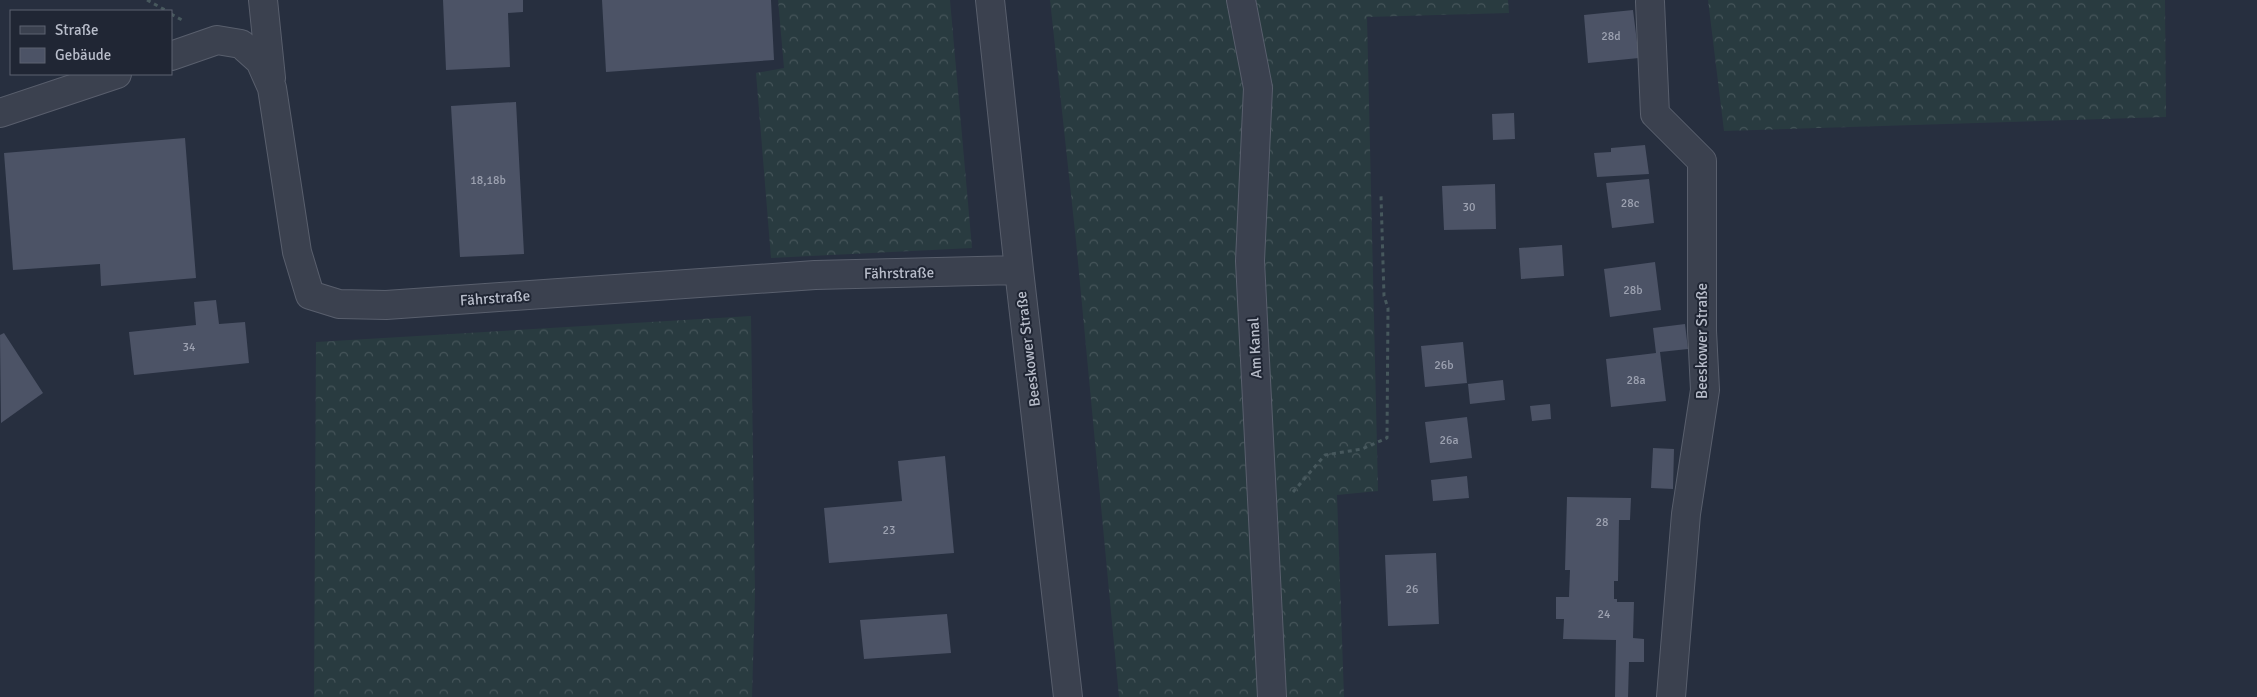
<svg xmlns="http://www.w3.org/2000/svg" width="2257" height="697" viewBox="0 0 2257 697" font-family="Signika,sans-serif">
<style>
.forest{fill:url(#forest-crowns)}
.building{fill:#4c5366}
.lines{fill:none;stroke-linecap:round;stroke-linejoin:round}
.minor-casing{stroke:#595f6d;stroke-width:30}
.path{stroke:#47585d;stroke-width:3;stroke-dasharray:4 4;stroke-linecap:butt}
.minor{stroke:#3b414f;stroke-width:28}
.labels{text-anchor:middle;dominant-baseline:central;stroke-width:4;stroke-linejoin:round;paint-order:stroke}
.number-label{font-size:12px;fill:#9da2b1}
.street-label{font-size:15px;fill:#b8bdca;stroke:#202634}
</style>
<defs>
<pattern id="forest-crowns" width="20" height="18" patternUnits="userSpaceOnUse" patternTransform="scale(1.25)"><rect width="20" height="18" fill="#293b40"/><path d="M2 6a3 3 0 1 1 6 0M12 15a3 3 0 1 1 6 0" fill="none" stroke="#46555a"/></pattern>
</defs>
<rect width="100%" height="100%" fill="#272f3f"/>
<!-- forest -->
<path class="forest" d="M778,0H950L972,248L771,258L756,73L784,68Z
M1050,0H1508L1509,13L1367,17L1378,491L1337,495L1344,697H1119L1076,241Z
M1708,0H2165L2166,117L1724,131Z
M751,316L755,594L752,697H314L316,342Z"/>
<!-- building -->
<path class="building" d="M443,0H523V12L508,13L510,67L446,70Z
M602,0H771L774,60L606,72Z
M1633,10L1639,58L1588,63L1584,15Z
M516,102L524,254L460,257L451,106Z
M1514,113L1515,139L1493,140L1492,114Z
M185,138L196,278L101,286L100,264L13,270L4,153Z
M1645,145L1649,174L1597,177L1594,153L1611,152V148Z
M1649,179L1654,223L1612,228L1606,183Z
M1495,184L1496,229L1444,230L1442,186Z
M1562,245L1564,276L1521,279L1519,248Z
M1655,262L1661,310L1610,317L1604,269Z
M216,300L219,324L245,322L249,363L134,375L129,332L196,325L194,302Z
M1685,324L1688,349L1660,352L1666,401L1611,407L1606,359L1656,353L1653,328Z
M4,333L43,393L1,423L0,335Z
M1463,342L1467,383L1425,387L1421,346Z
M1503,380L1505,400L1470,404L1468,384Z
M1550,404L1551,419L1532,421L1530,406Z
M1467,417L1472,458L1430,463L1425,422Z
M1653,448L1674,449L1673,489L1651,488Z
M945,456L954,553L829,563L824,508L902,501L898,461Z
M1467,476L1469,498L1433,501L1431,480Z
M1567,497L1631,498L1630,520H1619L1618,581H1614V599H1617V602H1634L1633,638L1644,639V662H1629L1628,697H1615L1616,640L1563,639L1564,619H1556V597H1569L1570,570H1565Z
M1436,553L1439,624L1388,626L1385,555Z
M947,614L951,653L864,659L860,620Z"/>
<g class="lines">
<!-- minor casing -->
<g class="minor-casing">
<path id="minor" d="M263,0L271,78
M990,0L1019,270L1068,697
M1241,0L1258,88L1250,261L1272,697
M1650,2L1655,114L1702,161V331L1705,390L1686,514L1671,697
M171,56L217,40L241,44L260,61L272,88L297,252L310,295L339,304L386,305L815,275L1019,270
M0,113L117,74"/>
</g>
<!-- path -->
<path class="path" d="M147,0L167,11
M171,14L182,20
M1293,492L1325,455L1362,449L1387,438L1388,308L1384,296L1381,196"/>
<!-- minor -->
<use href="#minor" class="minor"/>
</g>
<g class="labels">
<!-- number labels -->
<g class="number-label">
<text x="1611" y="36">28d</text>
<text x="488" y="180">18,18b</text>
<text x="1630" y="203">28c</text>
<text x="1469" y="207">30</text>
<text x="1633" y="290">28b</text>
<text x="189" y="347">34</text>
<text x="1444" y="365">26b</text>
<text x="1636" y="380">28a</text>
<text x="1449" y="440">26a</text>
<text x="1602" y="522">28</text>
<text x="889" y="530">23</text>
<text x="1412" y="589">26</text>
<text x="1604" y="614">24</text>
</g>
<!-- street labels -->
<g class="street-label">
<text transform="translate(899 273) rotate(-1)">Fährstraße</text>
<text transform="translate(495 298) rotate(-4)">Fährstraße</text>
<text transform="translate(1702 341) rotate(-90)">Beeskower Straße</text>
<text transform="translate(1255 348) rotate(-93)">Am Kanal</text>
<text transform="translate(1028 349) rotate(-97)">Beeskower Straße</text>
</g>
</g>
<!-- legend -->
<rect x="10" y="10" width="162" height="65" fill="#202634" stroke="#5d6270"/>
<rect x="20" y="26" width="25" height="8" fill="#3b414f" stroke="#5d6270"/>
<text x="55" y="35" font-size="15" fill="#b8bdca">Straße</text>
<rect x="20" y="48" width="25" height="15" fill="#4c5366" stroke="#5d6270"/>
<text x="55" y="60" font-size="15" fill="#b8bdca">Gebäude</text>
</svg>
